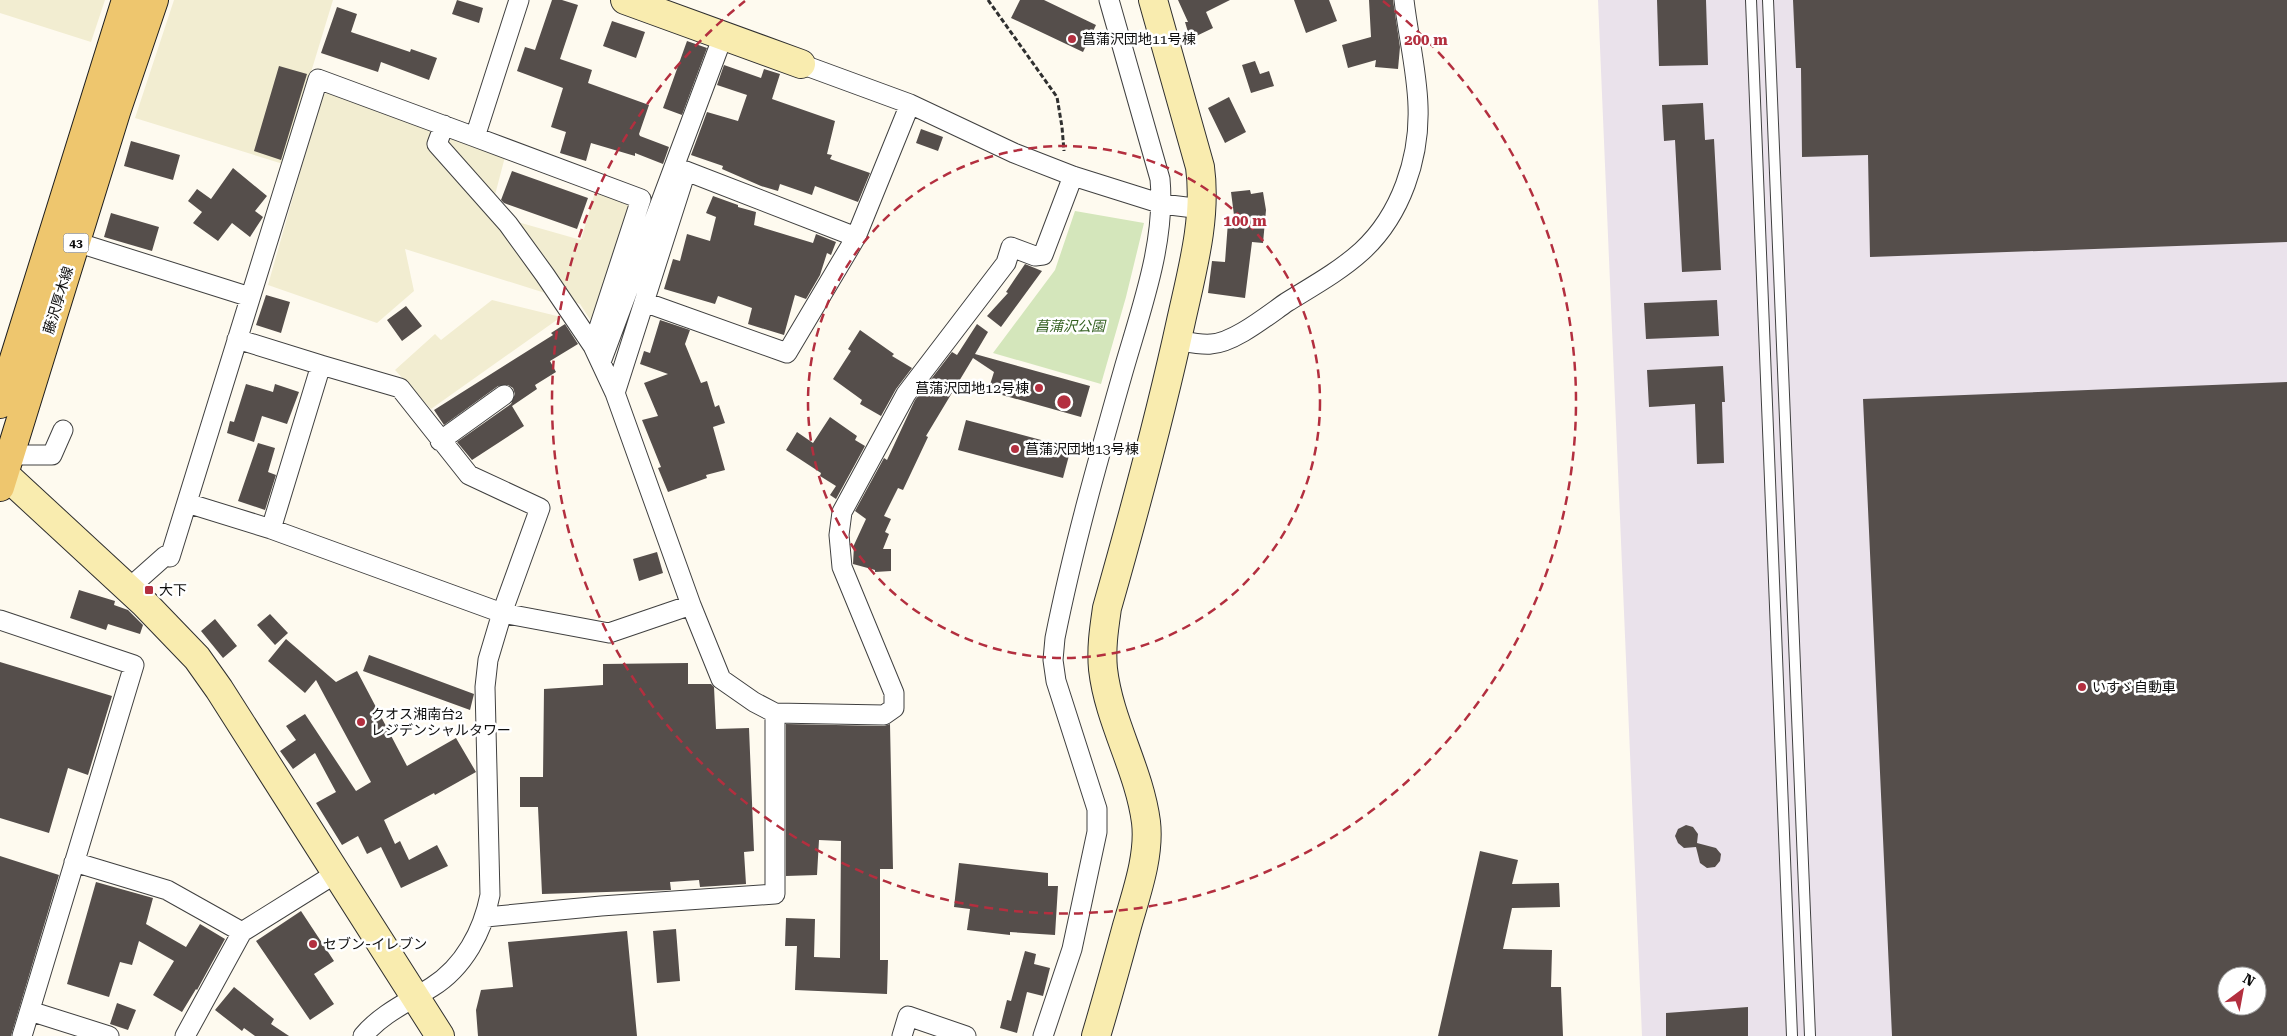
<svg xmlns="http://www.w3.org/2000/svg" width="2287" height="1036" viewBox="0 0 2287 1036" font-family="'Roboto Serif','Noto Sans JP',serif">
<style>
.industrial{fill:#eae2eb;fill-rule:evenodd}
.farmland{fill:#f2edd1}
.green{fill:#d4e6bb}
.building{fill:#554e4b;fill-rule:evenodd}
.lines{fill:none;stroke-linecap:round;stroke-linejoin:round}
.lane-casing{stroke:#404040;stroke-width:12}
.street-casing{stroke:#404040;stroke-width:21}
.secondary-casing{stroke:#2f2f2f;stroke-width:30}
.primary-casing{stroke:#1e1e1e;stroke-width:30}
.path{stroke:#2f2f2f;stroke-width:3;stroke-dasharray:5 2.5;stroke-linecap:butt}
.lane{stroke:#fff;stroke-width:10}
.street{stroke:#fff;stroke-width:19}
.secondary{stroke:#f9ecaf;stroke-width:28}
.primary{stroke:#eec66e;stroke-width:28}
.ring{fill:none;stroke:#b32f3f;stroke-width:2.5;stroke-dasharray:9 6}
.poi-dot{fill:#b32f3f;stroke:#fff;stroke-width:2}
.labels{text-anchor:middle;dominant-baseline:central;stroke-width:5;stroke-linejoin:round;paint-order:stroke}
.shield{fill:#fff;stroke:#565656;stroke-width:1}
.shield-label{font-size:12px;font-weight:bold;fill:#0d0d0d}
.poi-label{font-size:14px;fill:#0d0d0d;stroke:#fff;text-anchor:start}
.street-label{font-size:14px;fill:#0d0d0d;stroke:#fff}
.park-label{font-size:14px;font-style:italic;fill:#346022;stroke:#fff}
.centre{fill:#b32f3f;stroke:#fff;stroke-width:2.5}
.ring-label{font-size:15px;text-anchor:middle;font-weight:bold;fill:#b32f3f;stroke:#fff;stroke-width:5;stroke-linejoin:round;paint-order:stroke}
</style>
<rect width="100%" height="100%" fill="#fefaef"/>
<!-- industrial -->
<path class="industrial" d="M1598,0H2287V1036H1642ZM2227,976H2257V1006H2227Z"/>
<!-- farmland -->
<path class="farmland" d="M0,0H105L91,42L0,13Z
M174,0H333L283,164L135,118Z
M333,91L506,153L490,214L581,240L597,185L635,201L593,324L580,304L405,249L414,291L377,323L268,285L322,95Z
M492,300L561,317L431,409L395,370L435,334L441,340Z"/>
<!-- green -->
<path class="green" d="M1075,211L1144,223L1126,297L1101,384L993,353L1055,270Z"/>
<!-- building -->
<path class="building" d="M457,0L483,8L479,23L452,14Z
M552,0H562L578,5L560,59L592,70L588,83L649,105L639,134L640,136L669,147L663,164L635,153V156L591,143L586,161L560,153L566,132L551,127L563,88L517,71L525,47L535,50Z
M1020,0H1044L1096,25L1083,52L1011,18Z
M1178,0H1230L1206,12L1213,28L1190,39L1185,22H1188Z
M1294,0H1329L1337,21L1306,33Z
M1369,0H1393L1400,47L1398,69L1375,67L1376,60L1348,68L1342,45L1371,37Z
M1657,0H1706L1708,65L1659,66Z
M1793,0H2287V242L1870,257L1868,155L1802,157L1801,68H1796Z
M337,7L357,14L351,32L410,52L411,49L437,58L429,80L381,62L378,72L321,53Z
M612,21L645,32L636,58L603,46Z
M687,41L707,48L682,115L663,108Z
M1255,61L1260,74L1269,71L1274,86L1251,93L1242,65Z
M724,65L761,78L764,69L780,74L772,99L835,121L827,154L832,155L830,159L870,173L858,202L815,186L812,195L780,184L778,191L761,186L722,169L723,166L691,155L707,112L738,121L747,95L717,85Z
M279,66L307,74L281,160L254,151Z
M1229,97L1246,132L1225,143L1208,108Z
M1703,103L1705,140L1714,139L1721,270L1682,272L1675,140L1664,141L1662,105Z
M921,129L943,137L938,151L916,143Z
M131,141L180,155L173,180L124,166Z
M233,168L267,196L255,211L263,217L250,237L232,223L218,241L193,223L202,212L188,201L197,189L211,199Z
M512,171L588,198L577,229L504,203L501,200Z
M1250,190L1251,194L1263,192L1266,210L1263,243L1252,242L1245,298L1208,293L1212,261L1225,262L1228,222L1235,223L1231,192Z
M713,196L738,205V207L756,212L754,225L813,243L816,234L836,242L831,255L827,253L820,275L806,299L795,295L784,335L748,324L752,308L718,296L715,304L664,289L673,259L680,261L687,234L710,241L716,217L706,213Z
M111,213L159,227L152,251L104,237Z
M1025,264L1042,271L1001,327L987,316L1008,293L1006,292Z
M266,295L290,302L281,333L256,325Z
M1717,300L1719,336L1646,339L1644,303Z
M406,306L422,326L402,341L387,320Z
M660,320L690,330L685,344L701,383L707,381L715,407L719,405L725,423L713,427L725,470L706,475L707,478L668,492L658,468L661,467L642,420L658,416L644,383L668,374L640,364L644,351L650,353Z
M565,324L578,344L550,361L556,372L535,385L537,389L512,406L524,426L472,460L457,442L511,404L515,394L513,388L508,385L498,386L444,425L434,410L553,335L551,333Z
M977,324L988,332L975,354L1090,386L1081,417L988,391L994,372L973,358L926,436L928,437L903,490L898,488L884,516L891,519L885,532L889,534L883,549H891V571L875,572V570L853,564L854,545L866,519L855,511L884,458L887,460L915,400L952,352L957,355Z
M860,330L894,354L892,356L912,368L896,389L881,416L860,404L862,400L833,379L851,351L848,349Z
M1723,366L1725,402H1722L1724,463L1697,464L1695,404L1649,407L1647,370Z
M2287,382V1036H1892L1863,399ZM2227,976H2257V1006H2227Z
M246,384L273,392L275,384L299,392L287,424L262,416L254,442L227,433L230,421L234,422Z
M830,417L857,436L855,440L865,446L836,499L830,495L836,486L820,476L821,473L786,450L797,432L813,443Z
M966,420L1071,448L1063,478L958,450Z
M258,443L275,448L268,472L276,475L265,510L238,501Z
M657,552L663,573L639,581L633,559Z
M79,590L115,601L114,605L128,610L143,625L140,634L108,624L106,630L70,618Z
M270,614L288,633L275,645L257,625Z
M215,619L237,646L223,658L201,631Z
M286,639L336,682L357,671L407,766L456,738L476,772L435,795L434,793L384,820L395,844L400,841L409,860L437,845L448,866L401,888L381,847L367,854L358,836L342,845L316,803L336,792L315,753L293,769L280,751L296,740L286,726L305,714L356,791L371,782L316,680L305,693L268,661Z
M369,655L474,694L470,710L363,671Z
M0,662L112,696L88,775L68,768L49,833L0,818Z
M688,663V684H711L714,687L716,729L749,728L754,851L744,852L746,884L700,887L699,880L670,882L671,890L542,894L538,807H520V777H543L544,689L603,685V664Z
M786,724L884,726L890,724L893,869H880V960H888L887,994L795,990L797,946H785L786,918L815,919L814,957L840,958L841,841L819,840L817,875L786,876Z
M1686,825L1693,827L1698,834L1697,843L1716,848L1721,854L1720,861L1715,867L1707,868L1700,863L1696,847L1684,848L1678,843L1675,836L1678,829Z
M1480,851L1518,860L1512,884L1559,883L1560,907L1512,908L1503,949L1552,950L1551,987H1561L1563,1036H1438Z
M0,856L59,875L11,1036H0Z
M959,863L1048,873V886H1058L1055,935L1010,932V935L967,930L970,909L954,907Z
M96,882L153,898L146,924L186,947L200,924L225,939L197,990L196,989L182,1012L153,995L174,961L139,941L132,965L120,962L109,997L67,984Z
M301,911L334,961L314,974L334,1004L310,1020L256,941Z
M676,929L680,981L657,983L653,931Z
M627,931L637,1036H478L476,1010L481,990L513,987L508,942Z
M1025,951L1036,954L1034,964L1050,968L1043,996L1027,992L1017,1033L1000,1028L1007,1000L1011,1001Z
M234,987L274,1019L271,1024L289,1036H255L244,1028L242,1031L215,1010Z
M117,1003L136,1010L128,1030L110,1024Z
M1748,1007V1036H1666V1013Z"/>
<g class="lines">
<!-- lane casing -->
<g class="lane-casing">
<path id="lane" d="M1751,0L1792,1036
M1768,0L1810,1036"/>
</g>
<!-- street casing -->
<g class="street-casing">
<path id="street" d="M801,64L910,104L1014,153L1073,176L1162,204L1202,209
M444,125L437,144L508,224L545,275L593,346
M76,242L250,297
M644,302L787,353L856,237L910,104
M1177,340C1188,342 1200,345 1211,344C1234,343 1268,315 1287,302C1313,286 1340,271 1362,251C1401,215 1420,158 1418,106C1417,71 1408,35 1404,0
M601,362L723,36
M615,393L686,171L856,237
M440,441L504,395
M10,455H52L63,430
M187,503L271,529L321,365L237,339
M271,529L502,613L540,508L469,475L400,388L321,365
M129,588L165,556L170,557L318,79L475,137
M691,605L721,679L754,702L775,713
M0,620L134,665L22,1036
M74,862L167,890L242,932
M486,917L601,906L775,894V713L884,715L894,708V693L842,567L839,535L842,512L906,394L1006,263L1011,247L1035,256L1043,255L1073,176
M30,1011L109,1036
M185,1036L242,932L335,874
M363,1036C381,1014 408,1002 432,987C464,967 483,931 490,895L485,687L488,660L502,613L609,633L691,605L615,393L593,346L641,199L475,137L519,0
M902,1036L908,1016L966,1036
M1043,1036L1072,949L1097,832V809L1056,681L1053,660L1055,638C1073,548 1098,460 1123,372C1140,312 1166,243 1160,179L1109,0"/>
</g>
<!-- secondary casing -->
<g class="secondary-casing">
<path id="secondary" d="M625,0L801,64
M0,470L145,604L197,658L219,689L440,1036
M1096,1036C1107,999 1117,963 1127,926C1136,894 1150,856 1146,822C1139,769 1109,722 1103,669C1101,648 1104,629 1107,608C1134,513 1160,418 1181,321C1192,271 1207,218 1200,167L1153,0"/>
</g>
<!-- primary casing -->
<g class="primary-casing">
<path id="primary" d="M0,404L126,0
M0,487L116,112L154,0"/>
</g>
<!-- path -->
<path class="path" d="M988,0L1057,97L1062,127L1064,151"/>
<!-- lane -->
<use href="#lane" class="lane"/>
<!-- street -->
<use href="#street" class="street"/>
<!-- secondary -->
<use href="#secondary" class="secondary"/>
<!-- primary -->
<use href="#primary" class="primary"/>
</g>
<!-- distance rings -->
<g class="ring">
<circle cx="1064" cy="402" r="256"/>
<path d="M1383 1A512 512 0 1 1 745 1"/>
</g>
<!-- markers -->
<g class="poi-dot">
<circle cx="1072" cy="39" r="5"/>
<circle cx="1039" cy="388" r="5"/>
<circle cx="1015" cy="449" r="5"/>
<rect x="144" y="585" width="10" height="10" rx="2.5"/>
<circle cx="2082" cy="687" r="5"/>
<circle cx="361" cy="722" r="5"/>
<circle cx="313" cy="944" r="5"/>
</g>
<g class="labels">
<!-- shield labels -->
<rect class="shield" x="63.5" y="233.5" width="25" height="19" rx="4"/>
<g class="shield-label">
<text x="76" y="243">43</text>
</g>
<!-- poi labels -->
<g class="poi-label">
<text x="1082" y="39">菖蒲沢団地11号棟</text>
<text x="1029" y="388" text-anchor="end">菖蒲沢団地12号棟</text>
<text x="1025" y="449">菖蒲沢団地13号棟</text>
<text x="159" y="590">大下</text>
<text x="2092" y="687">いすゞ自動車</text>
<text x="371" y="714">クオス湘南台2<tspan x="371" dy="16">レジデンシャルタワー</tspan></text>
<text x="323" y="944">セブン-イレブン</text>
</g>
<!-- street labels -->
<g class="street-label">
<text transform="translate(58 300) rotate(-73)">藤沢厚木線</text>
</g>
<!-- park labels -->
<g class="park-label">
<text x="1070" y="326">菖蒲沢公園</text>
</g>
</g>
<circle cx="1064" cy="402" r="8" class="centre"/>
<g class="ring-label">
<text x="1426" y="45">200 m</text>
<text x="1245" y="226">100 m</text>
</g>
<!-- north arrow -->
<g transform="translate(2242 991) rotate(32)"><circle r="24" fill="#ffffff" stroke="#9e9e9e"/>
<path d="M0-4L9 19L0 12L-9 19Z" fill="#b32f3f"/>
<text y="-8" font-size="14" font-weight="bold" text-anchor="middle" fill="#0d0d0d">N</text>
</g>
</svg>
